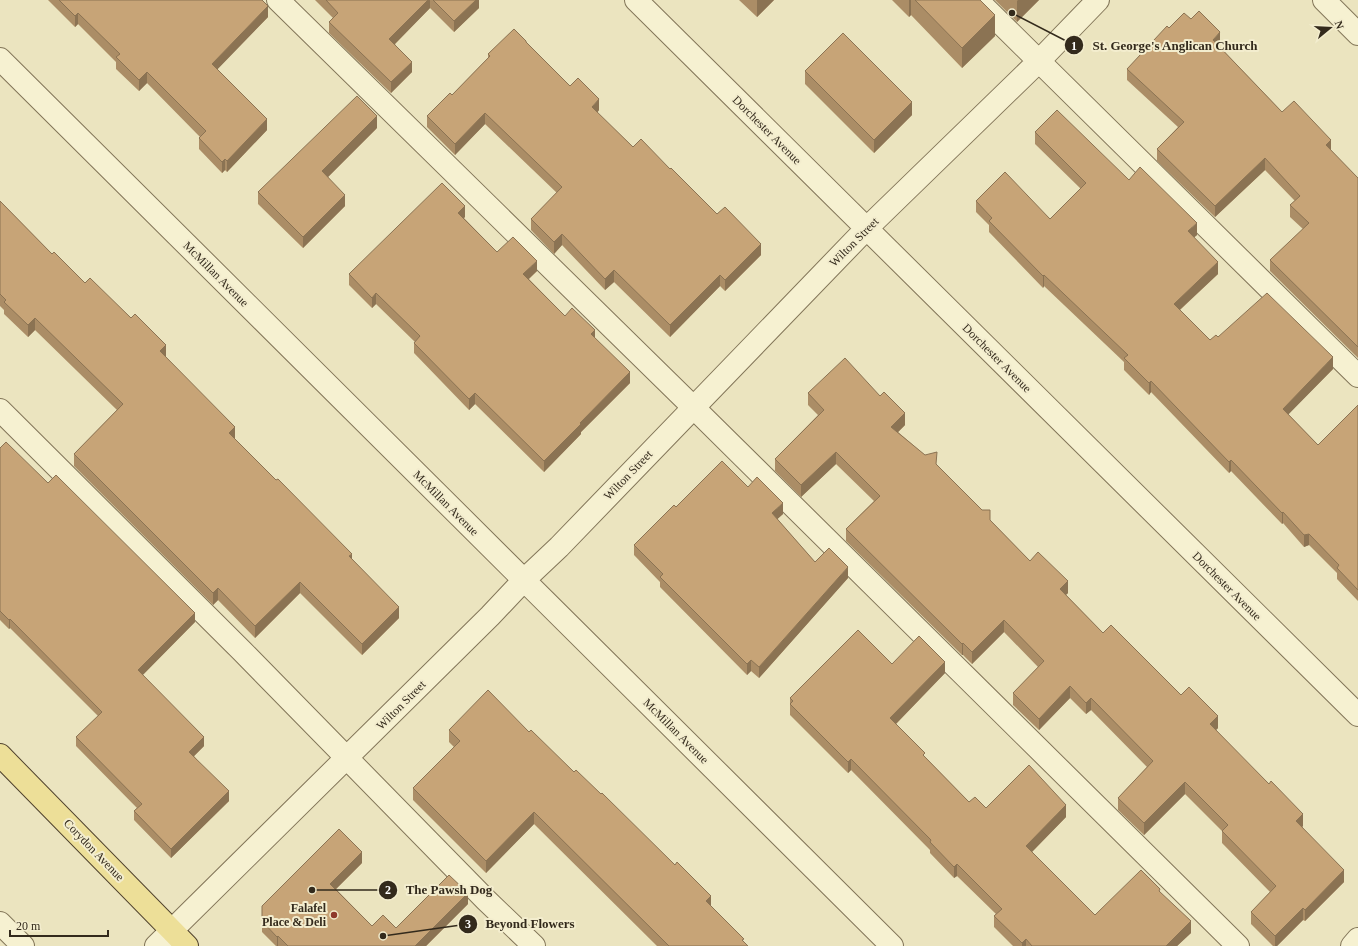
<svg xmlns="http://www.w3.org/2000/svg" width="1358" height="946" viewBox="0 0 1358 946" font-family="'Times New Roman',serif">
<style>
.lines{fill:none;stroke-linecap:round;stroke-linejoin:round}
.minor-casing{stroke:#827558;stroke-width:24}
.major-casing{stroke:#50422d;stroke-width:24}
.minor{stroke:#f6f1d1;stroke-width:22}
.major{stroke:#eddf98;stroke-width:22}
.wall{fill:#ab8d66}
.shaded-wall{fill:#8b7353}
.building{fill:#c7a477;stroke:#8b7353}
.poi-dot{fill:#8e392c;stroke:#f3edce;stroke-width:1.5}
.labels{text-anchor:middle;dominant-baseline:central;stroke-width:4;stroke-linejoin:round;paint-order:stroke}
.street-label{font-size:12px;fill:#332a1c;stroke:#f3edce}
.poi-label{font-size:12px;font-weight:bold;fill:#332a1c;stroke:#f3edce;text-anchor:end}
.leader{fill:none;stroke:#332a1c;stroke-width:1.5}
.callout-dot{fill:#332a1c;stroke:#f3edce;stroke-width:1.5}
.mark-label{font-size:12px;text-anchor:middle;font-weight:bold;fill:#fff}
.callout-label{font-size:13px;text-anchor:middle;font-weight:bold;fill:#332a1c;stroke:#f3edce;stroke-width:4;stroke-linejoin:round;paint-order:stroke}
</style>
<rect width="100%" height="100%" fill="#ebe4bf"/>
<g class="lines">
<!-- minor casing -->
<g class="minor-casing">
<path id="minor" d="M278,0L693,407L1238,946
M636,0L1358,715
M977,0L1358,376
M1324,0L1358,34
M0,59L892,946
M0,410L242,651L486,900L534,946
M0,923L23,946
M156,946L490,616L524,580L559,547L866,229L1039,61L1098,0
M1352,946L1358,939"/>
</g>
<!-- major casing -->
<g class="major-casing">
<path id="major" d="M0,755L187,946"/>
</g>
<!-- minor -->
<use href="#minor" class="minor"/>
<!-- major -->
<use href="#major" class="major"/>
</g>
<!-- wall -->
<path class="wall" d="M48,0H262L268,17L217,69L267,130L227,172L225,170L222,173L199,149V138L200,137L147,83L139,91L116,69V62L78,24L75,27Z
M315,0H479V8L454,32L430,8L395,44L412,72L391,93L329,33V22L333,18Z
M739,0H774L757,17Z
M892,0H980L995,36L962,68L911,15L909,17Z
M995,0H1039L1017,22Z
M1191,19L1220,43L1218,45L1282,112L1331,151L1358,178V358L1270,271V260L1303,229L1290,217V205L1295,201L1265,170L1215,217L1157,161V149L1178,127L1127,80V69L1169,28Z
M526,42L570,86L599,110L597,113L633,147L670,169L717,214L761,255L725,291L720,286L670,337L614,282L605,290L562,245L554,254L531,230V219L557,193L485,124L455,155L427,127V116L452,95L488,58V54Z
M805,71L912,115L874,153L805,84Z
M377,128L328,177L345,206L303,248L258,204V192Z
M1035,132L1129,180L1197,235L1194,237L1218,274L1180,310L1210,340L1218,337L1333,369L1288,414L1318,445L1358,405V601L1337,579V573L1309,545L1304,547L1283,523L1282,524L1231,471L1229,473L1151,392L1149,395L1124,370V362L1044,286L1043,288L989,232V225L976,212V201L1050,219L1081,189L1035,144Z
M0,201L52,254L85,283L166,357L234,439L352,559L399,618L362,655L300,593L255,638L218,600L213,605L74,466V454L117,410L35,330L28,337L4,314V310L0,306Z
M465,217L464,218L497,252L537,271L529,279L565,316L595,338L630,383L581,432V434L544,472L475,404L469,410L414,353V343L415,342L376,304L372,308L349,285V274Z
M808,393L905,425L898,432L936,465L1030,561L1068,593L1066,595L1103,633L1181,695L1218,728L1216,730L1303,826L1302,827L1344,882L1305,921L1303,920L1277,946H1273L1251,924V912L1270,892L1222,843V831L1185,794L1144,835L1118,810V798L1147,767L1091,710L1086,714L1070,698L1039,730L1013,705V693L1038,667L1004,632L972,664L963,655H962L846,541V529L874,501L836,464L801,497L775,471V459L818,415L808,405Z
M0,448L48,483L195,622L142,675L204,746L194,756L229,801L171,858L134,820V811L137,808L76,746V737L98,716L10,628L9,629L0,620Z
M748,487L783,514L777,519L815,562L848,578L759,678L751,671L747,675L660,587V582L634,555V545L676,507Z
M892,664L945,673L896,724L925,757L969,802L986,808L1066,817L1032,852L1095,915L1160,892L1191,933L1177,946H1013L994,927V916L996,914L957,876L954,878L930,853V850L851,770L848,773L790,715V698Z
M449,730L529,732L711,907L748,946H657L534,824L486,873L413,800V788L454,747L449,742Z
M362,863L336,889L372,926L396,928L468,904L426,946H276L262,932V906Z"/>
<!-- shaded-wall -->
<path class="shaded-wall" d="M428,0H430V8L389,50V39Z
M476,0H479V8L454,32V21Z
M757,0H774L757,17Z
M909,0H911V15L909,17Z
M1018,0H1039L1017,22V1Z
M268,6V17L212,75V64Z
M78,13V24L75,27V16Z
M995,15V36L962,68V48Z
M1220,32V43L1213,51V40Z
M412,62V72L391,93V82Z
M147,72V83L139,91V80Z
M599,99V110L592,119V107Z
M912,102V115L874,153V140Z
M485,113V124L455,155V144Z
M377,116V128L322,183V171Z
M267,119V130L227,172V161Z
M1331,140V151L1326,145Z
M1265,158V170L1215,217V206Z
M225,159V170L222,173V162Z
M345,195V206L303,248V237Z
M465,206V217L458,224V213Z
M1197,223V235L1188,243V231Z
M562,234V245L554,254V242Z
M761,244V255L725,291V280Z
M537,261V271L523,284V274Z
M1218,262V274L1174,315V304Z
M614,270V282L605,290V279Z
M720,275V286L670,337V325Z
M1044,275V286L1043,288V276Z
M376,293V304L372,308V298Z
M35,318V330L28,337V325Z
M595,330V341L591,334Z
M166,345V357L160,363V351Z
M1333,357V369L1283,420V409Z
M630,372V383L581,432V434L544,472V461L580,423Z
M1151,381V392L1149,395V383Z
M475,393V404L469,410V399Z
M905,413V425L891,439V427Z
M235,427V438L229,445V433Z
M836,452V464L801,497V485Z
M1231,460V471L1229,473V462Z
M783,503V514L772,524V513Z
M1283,512V523L1282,524V513Z
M1309,534V545L1304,547V535Z
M352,554V565L349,556Z
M848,567V578L759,678V667Z
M1068,581V593L1060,600V589Z
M300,582V593L255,638V626Z
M218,588V600L213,605V593Z
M399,607V618L362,655V644Z
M195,613V622L138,680V670Z
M10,619V628L9,629V620Z
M1004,620V632L972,664V652Z
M963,643V655H962V644Z
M751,660V671L747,675V664Z
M945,662V673L890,730V718Z
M1070,686V698L1039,730V719Z
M1091,698V710L1086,714V703Z
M1218,716V728L1210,736V724Z
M204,737V746L189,761V752Z
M851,759V770L848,773V762Z
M1185,782V794L1144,835V823Z
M229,791V801L171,858V849Z
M1066,805V817L1026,858V846Z
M534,812V824L486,873V861Z
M1303,814V826L1296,833V821Z
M362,852V863L330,895V884Z
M957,864V876L954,878V867Z
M1344,870V882L1305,921V910Z
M468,893V904L426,946H415Z
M711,896V908L706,901Z
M1303,908V920L1277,946H1275V936Z
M1191,921V933L1177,946H1166Z
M278,936V946H277V937Z
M1026,939V946H1022V943Z"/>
<!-- building -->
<path class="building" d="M59,0H262L268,6L212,64L267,119L227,161L225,159L222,162L199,138L206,131L147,72L139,80L116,57L120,54L78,13L75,16Z
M326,0H428L389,39L412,62L391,82L329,22L338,13Z
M433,0H476L454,21Z
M915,0H980L995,15L962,48Z
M1199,11L1220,32L1213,40L1282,112L1294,101L1331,140L1326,145L1358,178V347L1270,260L1309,223L1290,205L1300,196L1265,158L1215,206L1157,149L1184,122L1127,69L1167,26L1169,28L1184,13L1191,19Z
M514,29L526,41V42L570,86L578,78L599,99L592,107L633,147L641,139L670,169L671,168L717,214L725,207L761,244L725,280L720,275L670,325L614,270L605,279L562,234L554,242L531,219L562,187L485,113L455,144L427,116L450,93L452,95L490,56L488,54Z
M843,33L912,102L874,140L805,71Z
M357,96L377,116L322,171L345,195L303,237L258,192Z
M1057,110L1129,180L1140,167L1197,223L1188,231L1218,262L1174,304L1210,340L1216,335L1218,337L1267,293L1333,357L1283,409L1318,445L1358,405V590L1337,568L1339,565L1309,534L1304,535L1283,512L1282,513L1231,460L1229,462L1151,381L1149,383L1124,358L1128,355L1044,275L1043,276L989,221L992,218L976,201L1005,172L1050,219L1086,183L1035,132Z
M442,183L465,206L458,213L497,252L513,237L537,261L523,274L565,316L572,308L595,330L591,334L630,372L580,423L581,424L544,461L475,393L469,399L414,343L420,336L376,293L372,298L349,274Z
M0,201L52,254L54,252L85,283L90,278L131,318L135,314L166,345L160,351L235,427L229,433L276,480L278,479L352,554L349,556L399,607L362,644L300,582L255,626L218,588L213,593L74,454L123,404L35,318L28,325L4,302L6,300L0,294Z
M845,358L880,396L884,392L905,413L891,427L925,455L937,452L936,464L982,510H990V520L1030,561L1038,552L1068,581L1060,589L1103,633L1111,625L1181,695L1189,687L1218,716L1210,724L1269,784L1271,781L1303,814L1296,821L1344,870L1305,910L1303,908L1275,936L1251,912L1276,886L1222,831L1228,825L1185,782L1144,823L1118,798L1153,761L1091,698L1086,703L1070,686L1039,719L1013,693L1044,661L1004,620L972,652L963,643L962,644L846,529L880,496L836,452L801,485L775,459L824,410L808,393Z
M6,442L48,483L56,475L195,613L138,670L204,737L189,752L229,791L171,849L134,811L142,804L76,737L102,712L10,619L9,620L0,611V448Z
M722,461L748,487L757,477L783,503L772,513L815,562L829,548L848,567L759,667L751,660L747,664L660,577L663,574L634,545L674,505L676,507Z
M858,630L892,664L919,636L945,662L890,718L925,753L923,755L969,802L975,797L986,808L1029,765L1066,805L1026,846L1095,915L1141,870L1160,889L1159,891L1191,921L1166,946H1032L1026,939L1022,943L994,916L1002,909L957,864L954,867L930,842L931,840L851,759L848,762L790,704L793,701L790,698Z
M488,690L529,732L531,730L574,772L576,770L601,794L602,793L675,865L677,862L711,896L706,901L744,939L742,940L748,946H669L534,812L486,861L413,788L460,741L449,730Z
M339,829L362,852L330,884L372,926L383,915L396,928L449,875L468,893L415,946H288L278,936L277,937L262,921V906Z"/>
<!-- markers -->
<circle class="poi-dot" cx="334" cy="915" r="4"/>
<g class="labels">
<!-- street labels -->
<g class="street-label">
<text transform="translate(767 130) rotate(45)">Dorchester Avenue</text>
<text transform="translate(854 242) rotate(-45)">Wilton Street</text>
<text transform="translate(216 274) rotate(45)">McMillan Avenue</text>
<text transform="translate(997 358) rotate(45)">Dorchester Avenue</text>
<text transform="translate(628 475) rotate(-46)">Wilton Street</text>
<text transform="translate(446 503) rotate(45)">McMillan Avenue</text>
<text transform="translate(1227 586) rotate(45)">Dorchester Avenue</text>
<text transform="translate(401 705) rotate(-45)">Wilton Street</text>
<text transform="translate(676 731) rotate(45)">McMillan Avenue</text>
<text transform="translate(94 850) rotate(46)">Corydon Avenue</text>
</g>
<!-- poi labels -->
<g class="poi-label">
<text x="326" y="908">Falafel<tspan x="326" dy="14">Place &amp; Deli</tspan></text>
</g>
</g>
<!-- callouts -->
<path class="leader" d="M1012 13L1074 45M312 890L388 890M383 936L468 924"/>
<g class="callout-dot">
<circle cx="1012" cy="13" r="4"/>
<circle cx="312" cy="890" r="4"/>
<circle cx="383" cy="936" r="4"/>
<circle cx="1074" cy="45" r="10"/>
<circle cx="388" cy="890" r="10"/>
<circle cx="468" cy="924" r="10"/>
</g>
<g class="mark-label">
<text x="1074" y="50">1</text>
<text x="388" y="894">2</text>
<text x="468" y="928">3</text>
</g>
<g class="callout-label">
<text x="1175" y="50">St. George's Anglican Church</text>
<text x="449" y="894">The Pawsh Dog</text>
<text x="530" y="928">Beyond Flowers</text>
</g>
<!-- north arrow -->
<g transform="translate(1330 28) rotate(72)" stroke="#f3edce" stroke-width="3" paint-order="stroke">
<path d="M0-3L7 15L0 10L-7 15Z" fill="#332a1c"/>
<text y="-6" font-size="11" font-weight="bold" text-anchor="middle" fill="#332a1c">N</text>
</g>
<!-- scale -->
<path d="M10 930v6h98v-6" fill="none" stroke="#332a1c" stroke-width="2"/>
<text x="16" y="930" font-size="12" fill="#332a1c" stroke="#f3edce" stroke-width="3" paint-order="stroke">20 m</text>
</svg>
